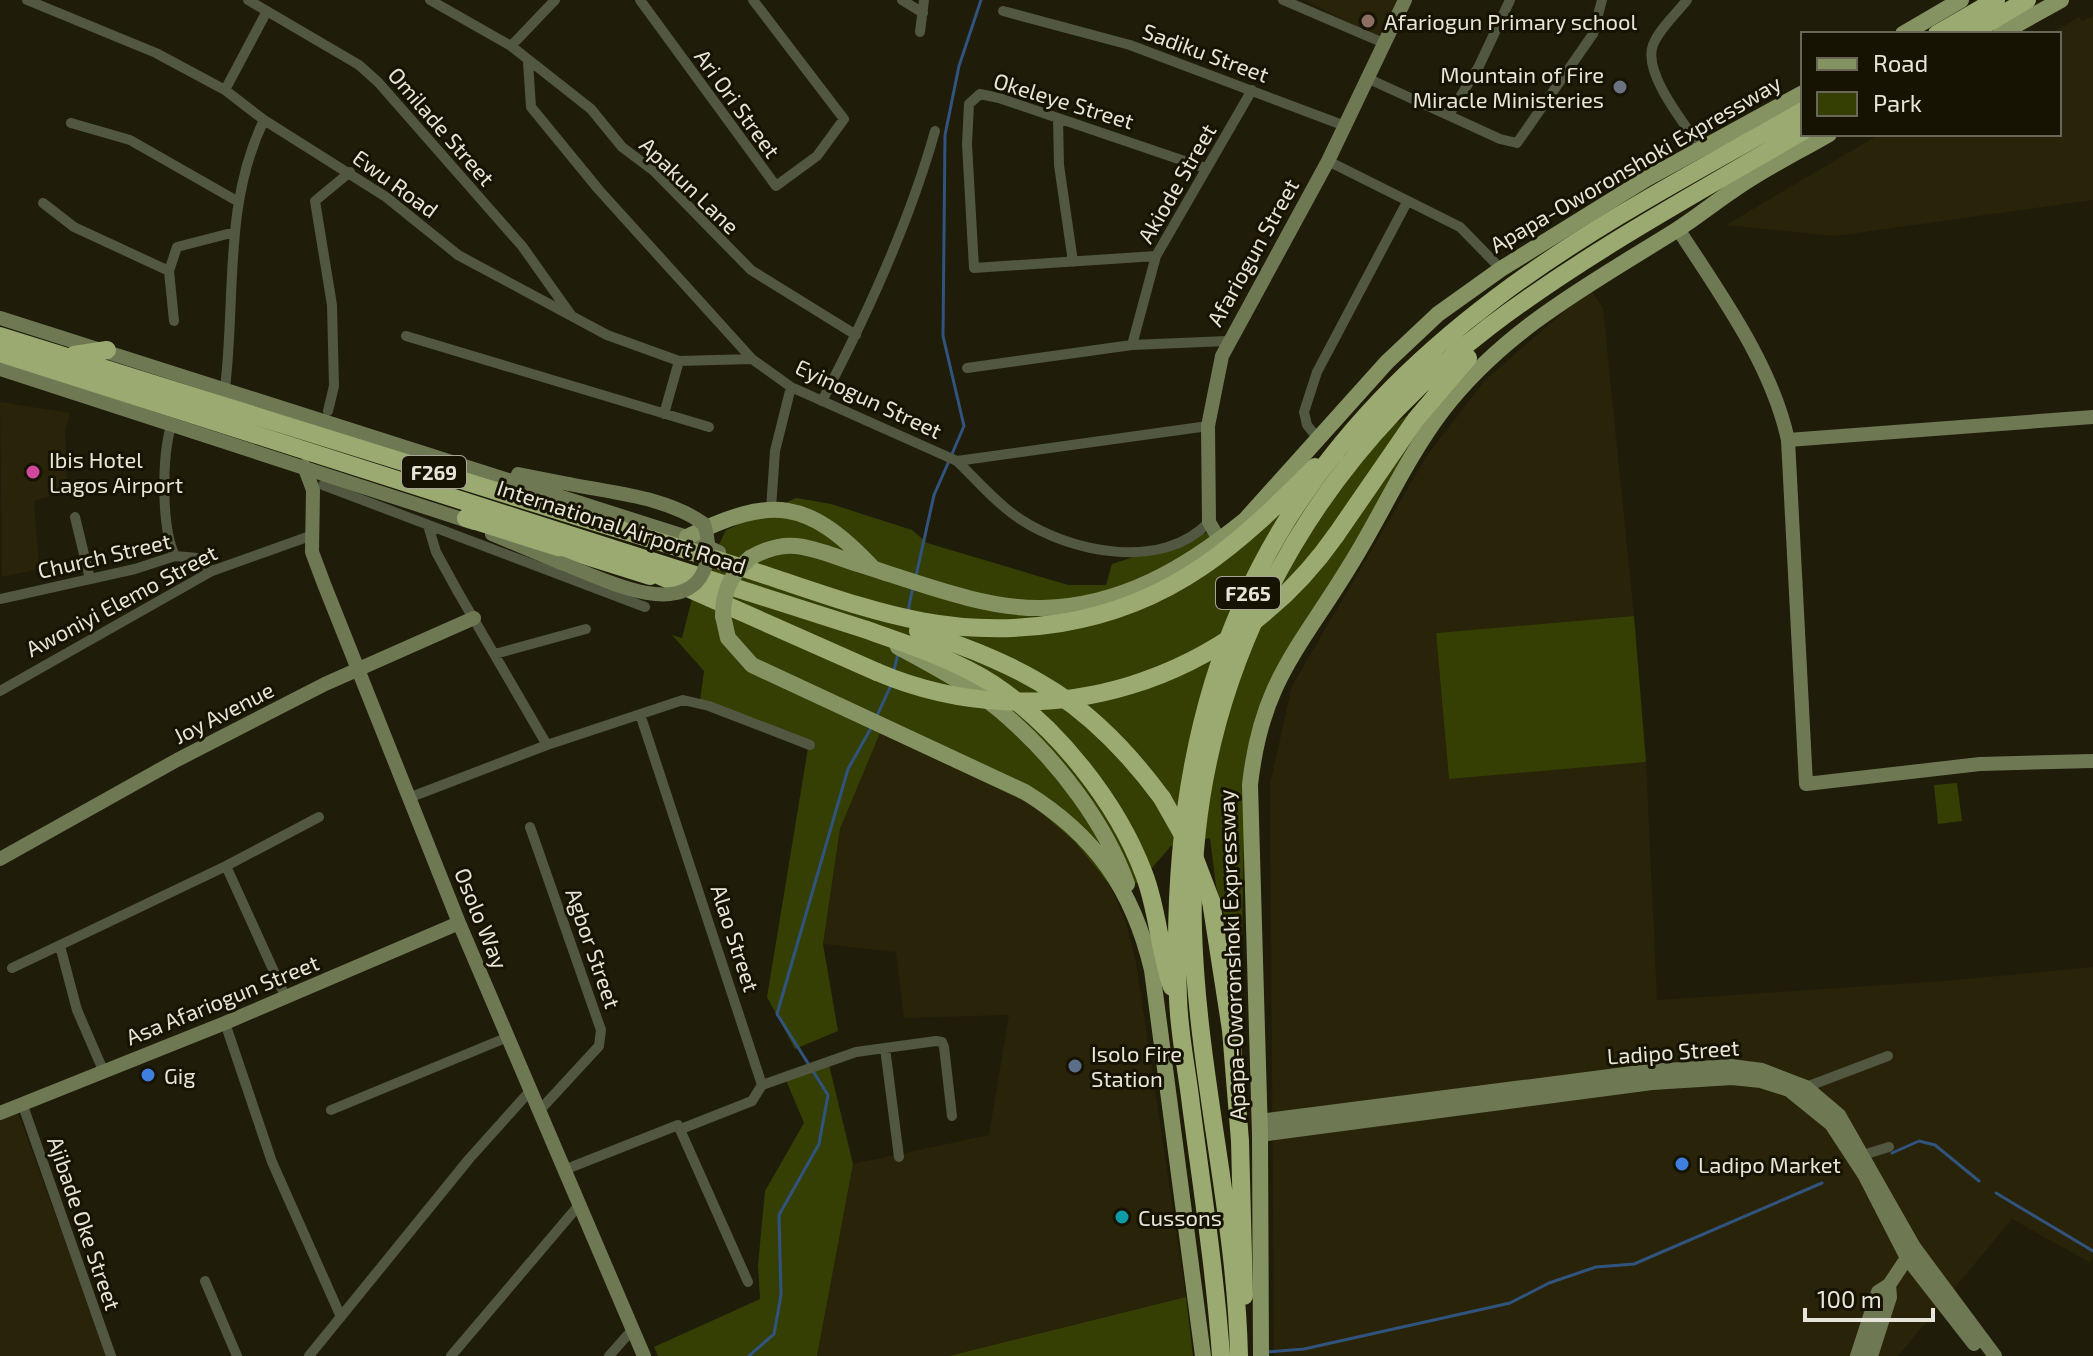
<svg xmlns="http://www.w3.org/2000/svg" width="2093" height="1356" viewBox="0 0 2093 1356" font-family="'Exo 2',sans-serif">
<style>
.built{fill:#292309}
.green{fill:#353f04}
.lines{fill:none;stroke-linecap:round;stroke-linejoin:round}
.stream{stroke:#31547e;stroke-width:3}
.street{stroke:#515741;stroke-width:10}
.secondary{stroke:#6e7954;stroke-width:14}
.primary{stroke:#859363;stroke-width:16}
.highway{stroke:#9aaa71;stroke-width:18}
.secondary-bridge{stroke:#6e7954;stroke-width:14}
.primary-bridge{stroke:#859363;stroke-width:16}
.highway-bridge{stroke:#9aaa71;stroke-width:18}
.education-dot{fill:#8d6e63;stroke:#171303;stroke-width:3}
.worship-dot{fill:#6b7280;stroke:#171303;stroke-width:3}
.hotel-dot{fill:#d1479c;stroke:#171303;stroke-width:3}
.service-dot{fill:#5c6f8a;stroke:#171303;stroke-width:3}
.shop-dot{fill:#3f7fe0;stroke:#171303;stroke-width:3}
.culture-dot{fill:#0f9aa8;stroke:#171303;stroke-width:3}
.labels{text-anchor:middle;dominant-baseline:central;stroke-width:6;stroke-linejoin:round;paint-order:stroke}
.shield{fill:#171303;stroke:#a9a699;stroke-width:2}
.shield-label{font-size:20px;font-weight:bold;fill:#e7e5d9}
.poi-label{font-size:22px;fill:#e7e5d9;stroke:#171303;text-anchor:start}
.street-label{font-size:22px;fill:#e7e5d9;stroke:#171303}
</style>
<rect width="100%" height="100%" fill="#201c0a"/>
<!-- built -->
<path class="built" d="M1304,0H1398L1394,7L1398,9L1380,38Z
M2093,16V200L1835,236L1726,225L1880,134H2059V34H2050L2079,17L2082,21Z
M1590,289L1603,308L1634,616L1436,633L1449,778L1646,762L1657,1000L1946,981L2093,967V1258L2089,1262L2012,1219L1898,1356H1274L1270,784L1292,686L1426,457L1485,380Z
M0,402L70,413L65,432L67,491L34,501L39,569L2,577Z
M880,733L1032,805L1075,842L1109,884L1126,922L1136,962L1186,1297L949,1356H817L853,1164L989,1135L1009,1015L904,1018L896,952L823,944L840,829Z
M14,1102L107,1356H0V1108Z"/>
<!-- green -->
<path class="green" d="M1406,416L1438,418L1306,623L1245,774L1242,940L1231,942L1216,886L1210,838L1171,846L1139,883L1109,884L1075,842L1032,805L880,733L840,829L823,944L838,1031L795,1049L767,997L809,742L700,701L704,671L672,635L682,638L692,599L726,530L796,498L831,504L912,530L927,543L1068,585H1106L1112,564L1289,506Z
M1634,616L1646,762L1449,779L1436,633Z
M1957,783L1962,821L1938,824L1934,785Z
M829,1065L853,1164L817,1356H658L654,1347L760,1299L758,1265L765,1191L804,1123L783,1073Z
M1186,1297L1193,1356H949Z"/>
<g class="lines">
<!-- stream -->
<path class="stream" d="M952,454L964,426L943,336L945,135L959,66L981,0
M916,576L934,495L949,461
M908,611L913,587
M894,670L898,654
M876,718L891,685
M1892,1153L1919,1141L1935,1145L1979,1181
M1996,1193L2093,1251
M1267,1352L1304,1349L1510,1303L1549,1283L1596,1267L1634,1264L1822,1183
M749,1356L774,1334L781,1295L779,1215L819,1144L828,1095L777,1014L848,769L871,728"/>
<!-- street -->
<path class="street" d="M27,0L156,53L225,90L264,120L386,197L458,255L607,335L679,361L752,359
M248,0L359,65L378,82L522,246L571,315
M430,0L511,46L591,109L622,147L654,171L751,270L856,335
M640,0L776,186L817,156L844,119L753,0
M902,0L923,13
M1283,0L1386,44
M1687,0C1677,13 1659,29 1653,45C1642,74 1688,128 1703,151
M1003,11L1130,45L1345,126
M920,32L924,0
M511,46L555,0
M528,62L531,107L599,190L752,359L791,387L957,461L1208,426
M1369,79L1500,139L1517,143L1593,34L1602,0
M225,90L267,11
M1449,115L1479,66L1510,0
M1058,118L1059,165L1073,262
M71,123L130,140L237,201
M1328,161L1460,227L1501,269
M43,203L74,227L169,271
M1156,256L974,268L967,144L969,104L980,94L999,98L1205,168
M174,321L169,271L177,247L235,232
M406,336L709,427
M1132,345L1156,256L1252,90
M967,368L1132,345L1227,341
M225,388C236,298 223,204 264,120
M822,401C867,315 909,224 935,131
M328,411L334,386L332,305L315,201L350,172
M664,414L679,361
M171,426C162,457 161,527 175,556
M1319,440L1307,425L1304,412L1317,372L1407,202
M957,461C977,480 997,504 1020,519C1070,552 1162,572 1209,522
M323,485L645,607
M771,509L775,451L791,387
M75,517L90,579
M428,525L436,552L458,592L547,745
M0,599L135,569L175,556L198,558L212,571
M495,654L586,629
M0,691L212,571L310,536
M640,714L762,1085L752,1101L681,1129
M411,797L547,745L683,700L709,706L810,745
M530,827L601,1030L599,1046L540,1110
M226,866L319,817
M60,946L77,1010L103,1070
M12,968L226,866L286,998
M225,1023L272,1162L341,1317
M885,1048L899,1157
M762,1085L856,1052L936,1041L942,1042L944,1047L952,1116
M1806,1087L1888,1056
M22,1103L111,1356
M331,1110L508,1037
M1863,1155L1889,1147
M564,1170L678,1125L748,1282
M205,1281L237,1356
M309,1356L469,1159L530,1091
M451,1356L579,1205
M609,1356L632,1330"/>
<!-- secondary -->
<path class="secondary" d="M1678,229C1720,294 1771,363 1788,440L1806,784L1980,764L2093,761
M0,318L687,537L719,552
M0,369L474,523
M1788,440L2093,417
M304,466L313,490L312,552L324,584L459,923L644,1356
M518,474L569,484
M492,534L561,563
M1220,541L1209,522L1208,426L1222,356L1328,161L1405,0
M0,859L177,760L325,684L474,618
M0,1113L225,1023L459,923
M1259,1121L1648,1071L1731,1066L1762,1070L1806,1087L1839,1115L1914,1247L1995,1356
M1260,1135L1652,1083L1732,1078L1761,1081L1789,1090L1831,1124L1865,1176L1907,1258L1974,1344
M1857,1356L1878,1292L1889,1285L1911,1252
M1871,1356L1890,1297L1889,1285"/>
<!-- primary -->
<path class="primary" d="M1903,34L1961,0
M2000,34L2061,0
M687,537C772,495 808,499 873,568
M750,558C764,550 779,544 796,546C816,548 836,557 855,563C911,580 985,610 1043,608C1121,606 1186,568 1245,520L1387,362L1438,314L1501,269L1646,179L1803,93
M723,616L728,638L752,665L1025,792C1096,836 1133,890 1152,970L1203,1356
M898,647C937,668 979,690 1011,720C1059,763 1105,823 1127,884
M1261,1356L1260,1135L1250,785C1261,683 1299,649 1349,567C1381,516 1405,460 1442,411C1504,330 1590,284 1675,231C1696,218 1715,202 1735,189C1765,168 1798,152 1829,134"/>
<!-- highway -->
<path class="highway" d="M1937,34L1996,0
M1969,34L2027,0
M0,336C198,398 397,460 595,522C654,540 713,558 771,577C873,611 950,641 1061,623C1173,605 1239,544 1315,467
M0,353L864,629C907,644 954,659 993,684C1057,727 1117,802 1144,874C1158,910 1159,950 1172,987
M74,355L107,350
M466,518L650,576
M1336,535L1416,419L1468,358
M640,567L877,672
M918,631C1029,667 1092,703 1162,798
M1211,901L1231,1030L1240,1141L1244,1296
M1221,1356C1215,1272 1202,1188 1191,1105C1187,1070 1179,1034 1178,998C1166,702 1255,479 1496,298C1591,226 1699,170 1803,111
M1239,1356C1236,1215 1197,1073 1193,930C1186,689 1300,471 1490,326C1588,252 1697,193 1803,131"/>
<!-- secondary-bridge -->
<path class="secondary-bridge" d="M561,563C597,576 672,617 700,578C711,561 710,543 704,524C667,497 613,493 569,484"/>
<!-- primary-bridge -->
<path class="primary-bridge" d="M723,616C723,591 731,574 750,558"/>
<!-- highway-bridge -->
<path class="highway-bridge" d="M877,672C1044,743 1233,682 1336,535
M1162,798L1192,851L1211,901"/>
</g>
<!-- markers -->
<circle class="education-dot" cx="1368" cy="21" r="8"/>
<circle class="worship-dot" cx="1620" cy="87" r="8"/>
<circle class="hotel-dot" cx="33" cy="472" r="8"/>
<circle class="service-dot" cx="1075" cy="1066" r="8"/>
<g class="shop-dot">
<circle cx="148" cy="1075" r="8"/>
<circle cx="1682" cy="1164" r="8"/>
</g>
<circle class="culture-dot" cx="1122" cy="1217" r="8"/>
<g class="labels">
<!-- shield labels -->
<g class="shield">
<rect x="402" y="456" width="64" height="32" rx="6"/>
<rect x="1216" y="577" width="64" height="32" rx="6"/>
</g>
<g class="shield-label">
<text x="434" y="472">F269</text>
<text x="1248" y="593">F265</text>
</g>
<!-- poi labels -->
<g class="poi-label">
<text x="1384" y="21">Afariogun Primary school</text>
<text x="1604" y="74" text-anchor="end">Mountain of Fire<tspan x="1604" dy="25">Miracle Ministeries</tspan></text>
<text x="49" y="459">Ibis Hotel<tspan x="49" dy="25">Lagos Airport</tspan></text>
<text x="1091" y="1053">Isolo Fire<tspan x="1091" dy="25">Station</tspan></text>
<text x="164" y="1075">Gig</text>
<text x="1698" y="1164">Ladipo Market</text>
<text x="1138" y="1217">Cussons</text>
</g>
<!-- street labels -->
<g class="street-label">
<text transform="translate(1206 52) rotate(20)">Sadiku Street</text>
<text transform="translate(1064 100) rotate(17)">Okeleye Street</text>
<text transform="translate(738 103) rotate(54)">Ari Ori Street</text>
<text transform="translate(442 126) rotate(49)">Omilade Street</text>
<text transform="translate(1635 163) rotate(-30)">Apapa-Oworonshoki Expressway</text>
<text transform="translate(396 183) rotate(36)">Ewu Road</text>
<text transform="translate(1176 183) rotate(-60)">Akiode Street</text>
<text transform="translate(690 185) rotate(44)">Apakun Lane</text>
<text transform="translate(1252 252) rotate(-61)">Afariogun Street</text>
<text transform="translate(869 398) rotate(25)">Eyinogun Street</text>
<text transform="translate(622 526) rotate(18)">International Airport Road</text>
<text transform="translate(104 555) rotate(-13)">Church Street</text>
<text transform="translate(121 600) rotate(-28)">Awoniyi Elemo Street</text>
<text transform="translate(223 712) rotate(-27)">Joy Avenue</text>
<text transform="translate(482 918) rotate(68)">Osolo Way</text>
<text transform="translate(736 938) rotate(72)">Alao Street</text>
<text transform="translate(594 948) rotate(71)">Agbor Street</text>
<text transform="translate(1231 955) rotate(-92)">Apapa-Oworonshoki Expressway</text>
<text transform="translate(222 999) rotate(-22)">Asa Afariogun Street</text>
<text transform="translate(1673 1051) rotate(-4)">Ladipo Street</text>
<text transform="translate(85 1223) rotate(71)">Ajibade Oke Street</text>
</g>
</g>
<!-- legend -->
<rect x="1801" y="32" width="260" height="104" fill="#171303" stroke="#6a6759" stroke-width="2"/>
<rect x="1817" y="58" width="40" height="12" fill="#859363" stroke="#6a6759" stroke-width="2"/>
<text x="1873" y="72" font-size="24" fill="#e7e5d9">Road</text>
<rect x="1817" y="92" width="40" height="24" fill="#353f04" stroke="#6a6759" stroke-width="2"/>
<text x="1873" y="112" font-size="24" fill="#e7e5d9">Park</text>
<!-- scale -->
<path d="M1805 1308v12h128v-12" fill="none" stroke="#e7e5d9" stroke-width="4"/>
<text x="1817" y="1308" font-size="24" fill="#e7e5d9" stroke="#171303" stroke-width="6" paint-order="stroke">100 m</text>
</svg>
